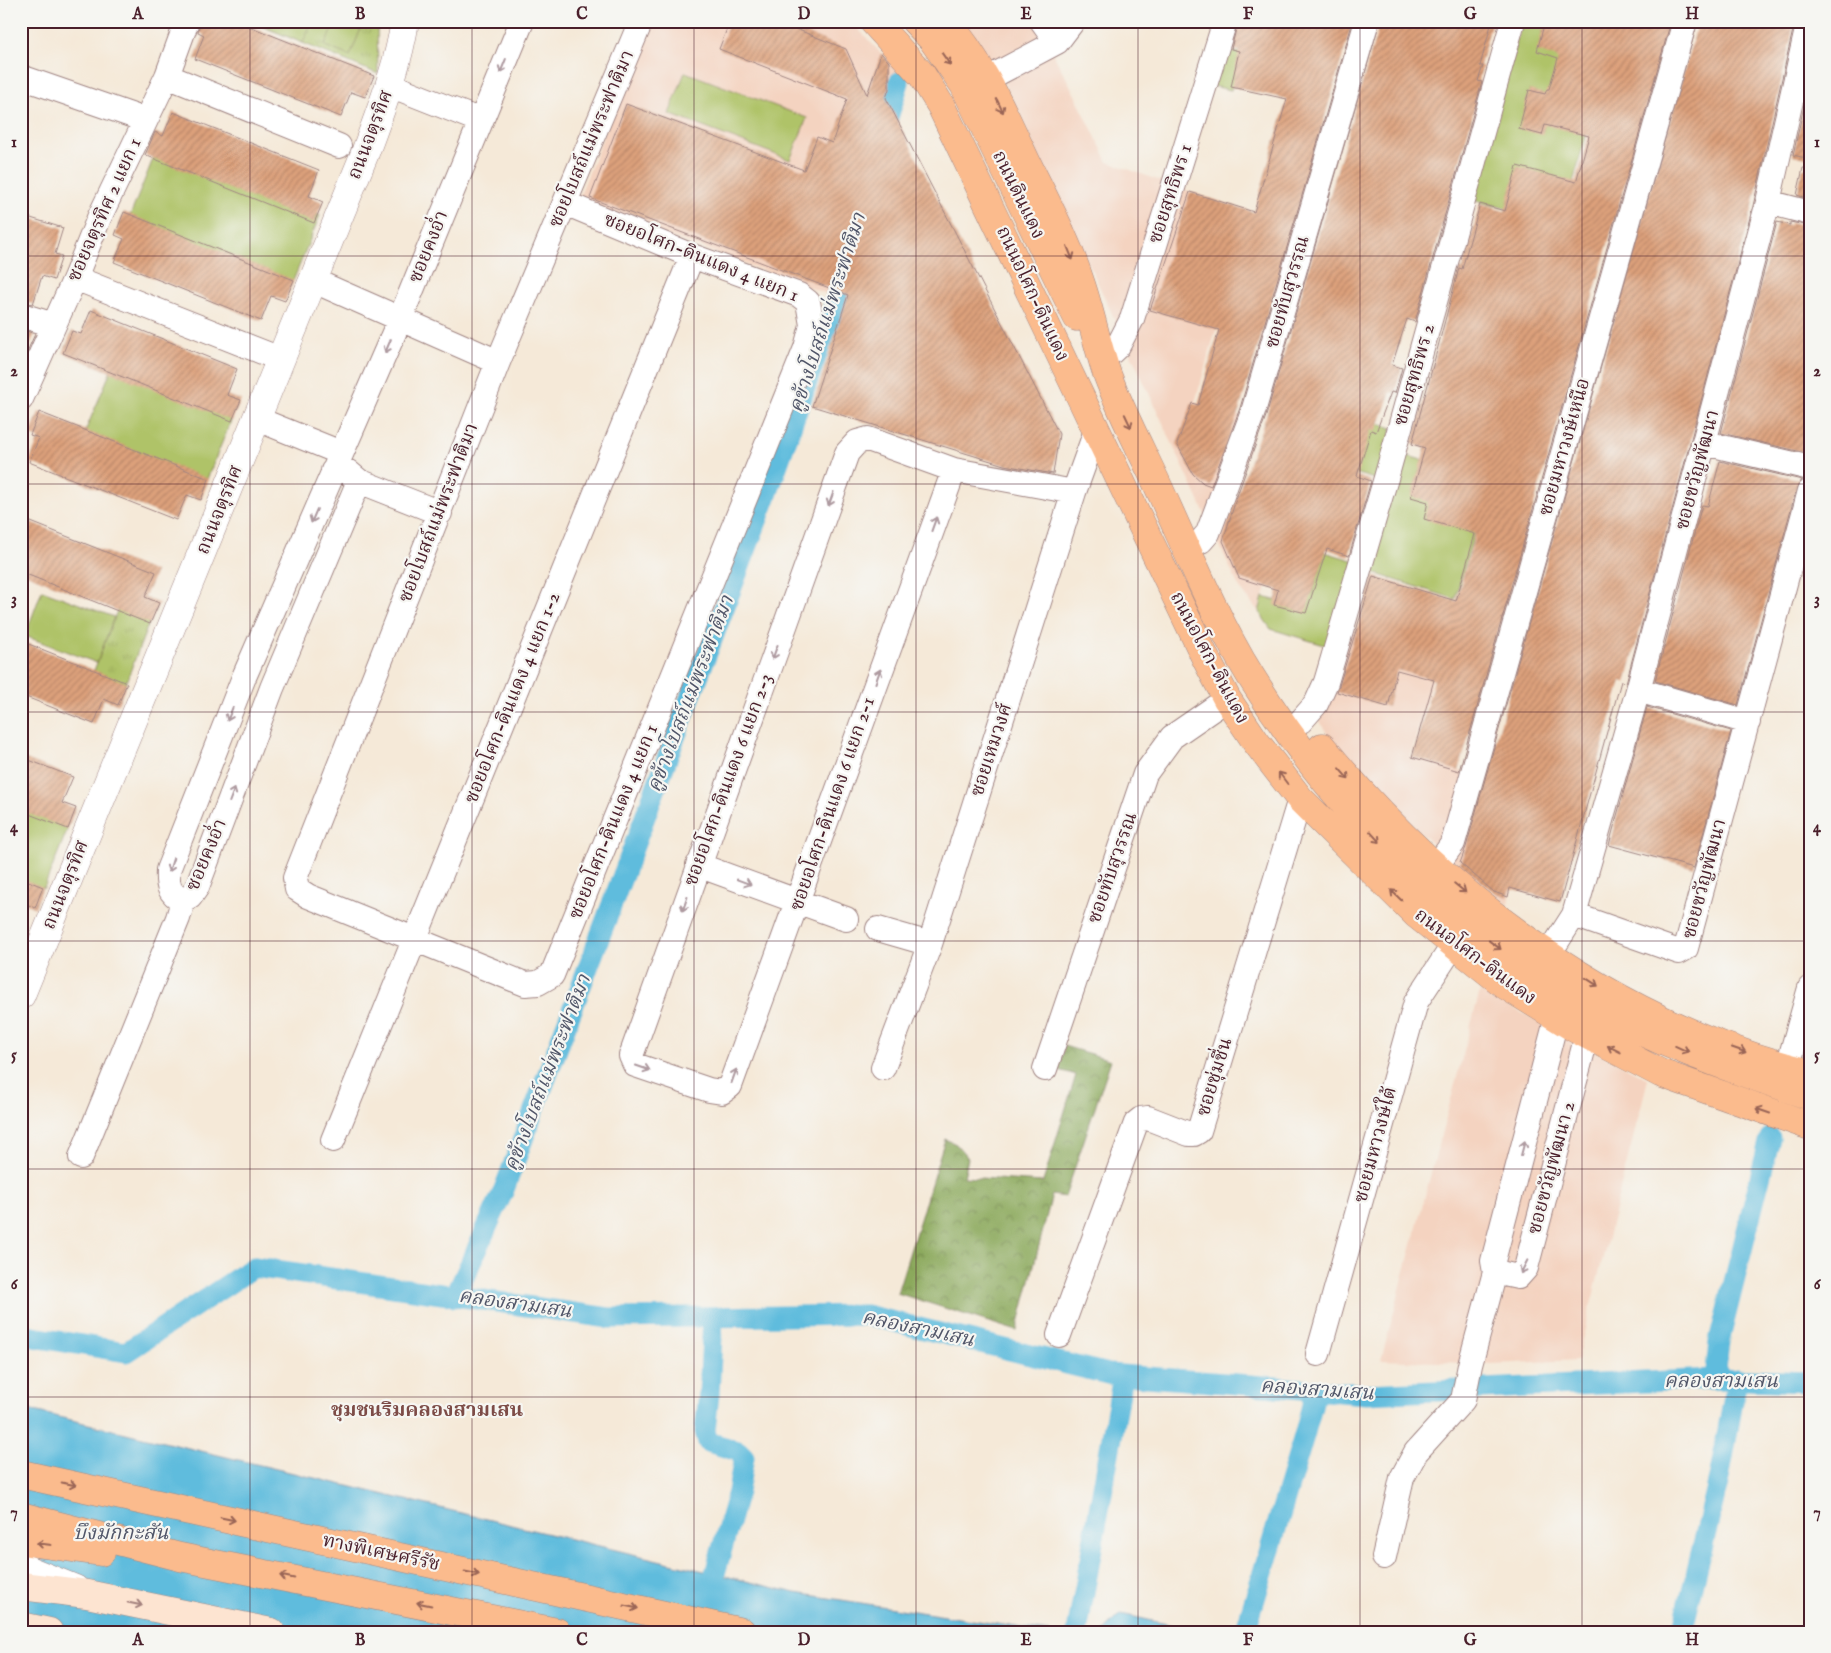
<svg xmlns="http://www.w3.org/2000/svg" width="1831" height="1653" viewBox="0 0 1831 1653" font-family="'IM FELL English','Noto Serif Thai',serif">
<style>
.built{fill:#f4d3c0}
.forest{fill:url(#forest-crowns);stroke:#6a6444}
.park{fill:url(#park-tufts);stroke:#7c7149}
.garden{fill:#afc367;stroke:#7c7149}
.water{fill:#5fbcdd;stroke:#546e84}
.lines{fill:none;stroke-linecap:round;stroke-linejoin:round}
.canal{stroke:#5fbcdd;stroke-width:21}
.building{fill:url(#building-hatch)}
.minor-casing{stroke:#a08482;stroke-width:26}
.tertiary-casing{stroke:#a08482;stroke-width:29}
.secondary-casing{stroke:#a08482;stroke-width:29}
.primary-casing{stroke:#a08482;stroke-width:29}
.motorway-casing{stroke:#a08482;stroke-width:29}
.minor{stroke:#fff;stroke-width:24}
.tertiary{stroke:#fff;stroke-width:28}
.secondary{stroke:#fde4d1;stroke-width:28}
.primary{stroke:#fbbb8d;stroke-width:28}
.motorway{stroke:#fbbb8d;stroke-width:28}
.oneway{stroke:#9a6557}
.oneway2{stroke:#ae9aa0}
.oneway3{stroke:#a4827e}
.grid{fill:none;stroke:#4a1f2b;stroke-width:1;stroke-opacity:0.55}
.labels{text-anchor:middle;dominant-baseline:central;stroke-width:4.5;stroke-linejoin:round;paint-order:stroke}
.street-label{font-size:19px;fill:#4a1f2b;stroke:#f6f6f2}
.water-label{font-size:20px;font-style:italic;fill:#515669;stroke:#f6f6f2}
.neighbourhood-label{font-size:20px;font-weight:bold;fill:#7d4c47;stroke:#f6f6f2}
.neatline{fill:none;stroke:#4a1f2b;stroke-width:2}
.grid-label{font-size:16px;text-anchor:middle;font-weight:bold;fill:#4a1f2b}
</style>
<defs>
<pattern id="forest-crowns" width="20" height="18" patternUnits="userSpaceOnUse" patternTransform="scale(1.25)"><rect width="20" height="18" fill="#8ba95c"/><path d="M2 6a3 3 0 1 1 6 0M12 15a3 3 0 1 1 6 0" fill="none" stroke="#74894c"/></pattern>
<pattern id="park-tufts" width="24" height="20" patternUnits="userSpaceOnUse" patternTransform="scale(1.25)"><rect width="24" height="20" fill="#afc367"/><path d="M3 7l-1-3M5 7V3M7 7l1-3M15 17l-1-3M17 17v-4M19 17l1-3" fill="none" stroke="#98a75a"/></pattern>
<pattern id="building-hatch" width="6" height="6" patternUnits="userSpaceOnUse" patternTransform="scale(1.25)"><rect width="6" height="6" fill="#dda17c"/><path d="M-1 1l2-2M0 6l6-6M5 7l2-2" fill="none" stroke="#b58366"/></pattern>
</defs>
<rect width="100%" height="100%" fill="#f6f6f2"/>
<filter id="ink" filterUnits="userSpaceOnUse"><feTurbulence type="fractalNoise" baseFrequency=".02" numOctaves="2"/><feDisplacementMap in="SourceGraphic" scale="10" xChannelSelector="R" yChannelSelector="G"/><feConvolveMatrix kernelMatrix="1 2 1 2 8 2 1 2 1" color-interpolation-filters="sRGB"/></filter>
<filter id="wash" filterUnits="userSpaceOnUse"><feTurbulence type="fractalNoise" baseFrequency=".0096" numOctaves="4" result="noise"/><feDisplacementMap in="SourceGraphic" scale="20" xChannelSelector="R" yChannelSelector="G"/><feGaussianBlur stdDeviation="1.12" result="paint"/><feColorMatrix in="noise" values="0 0 0 0 0 0 0 0 0 0 0 0 0 0 0 0 0 1.4 0 .05"/><feComposite in="paint" operator="in"/></filter>
<g filter="url(#wash)">
<rect width="100%" height="100%" fill="#f5e9d8"/>
<!-- built -->
<path class="built" d="M650,21H851L897,71L830,295L577,202Z
M957,21H1035L1069,83L1108,162L1250,213L1195,402L1257,421L1233,497L1290,513L1259,612L1239,587L1017,109L1004,83Z
M1349,631L1439,656L1410,757L1539,793L1508,905L1413,827L1330,739L1317,716Z
M1480,991L1648,1079L1577,1360L1494,1364L1381,1360Z"/>
<!-- forest -->
<path class="forest" d="M1064,1046L1111,1060L1065,1197L1052,1195L1017,1331L897,1293L945,1139L956,1144L968,1158L964,1177L1043,1182L1076,1075L1059,1070Z"/>
<!-- park -->
<path class="park" d="M249,21H377L378,74Z
M118,608L150,620L125,685L93,673Z"/>
<!-- garden -->
<path class="garden" d="M250,21H312L303,43Z
M335,21H364L350,56L325,46Z
M1522,21H1578L1568,128L1586,136L1572,186L1513,210L1472,200Z
M1222,50L1241,53L1231,90L1212,86Z
M685,72L807,118L790,160L669,114Z
M157,149L320,215L291,286L128,221Z
M113,366L233,416L205,484L84,434Z
M1370,421L1392,428L1378,480L1354,473Z
M1401,454L1439,465L1475,530L1455,599L1367,571Z
M1325,552L1355,561L1331,647L1271,629L1259,612L1263,597L1304,608L1313,592Z
M42,590L114,617L97,663L25,636Z
M21,809L68,828L44,888L21,879Z"/>
<!-- water -->
<path class="water" d="M21,1408L796,1593L1049,1632H28L21,1630Z
M1121,1614L1185,1628V1632H1103Z"/>
<g class="lines">
<!-- canal -->
<path class="canal" d="M883,134L899,82
M455,1297L503,1192L768,492L834,306L846,264
M21,1335L126,1352L254,1267L609,1318L866,1315L1108,1374L1366,1394L1715,1379L1810,1382
M1715,1379L1719,1342L1770,1138
M712,1584L738,1492L744,1457L738,1451L708,1442L705,1431L709,1394L713,1317
M1077,1632L1123,1376
M1245,1632L1304,1436L1316,1390
M1682,1632L1720,1474L1737,1379"/>
</g>
<g id="blocks">
<!-- building -->
<path class="building" d="M200,21H236L374,76L365,97L351,92L341,117L195,59L204,35L198,32Z
M730,21H776L846,49L867,95L881,53L889,62V89L886,98L1059,434L1053,474L1004,465L812,406L848,295L590,198L626,104L804,170L817,137L832,143L847,99L719,49Z
M1238,21H1353L1240,408L1211,486L1203,483L1193,474L1177,444L1192,403L1198,405L1219,330L1150,310L1190,192L1254,212L1287,99L1231,87L1239,51L1231,49Z
M1380,21H1492L1480,66H1483L1478,81L1482,82L1415,322L1407,319L1392,365L1402,368L1395,393L1391,392L1376,432L1371,430L1357,476L1371,481L1349,556L1327,549L1306,613L1274,605L1278,590L1239,578L1223,541L1238,493L1266,416Z
M1545,21H1671L1459,771L1412,757L1434,680L1397,670L1388,707L1337,692L1373,576L1456,601L1475,534L1424,519L1428,502L1411,497L1425,448L1412,444L1459,268L1462,269L1480,204L1505,211L1517,166L1576,182L1589,136L1545,125L1542,135L1519,129L1529,90L1545,94L1547,89H1549L1558,58L1537,51Z
M1698,21H1795L1753,206L1626,683L1621,681L1560,902L1510,888L1508,897L1494,892L1460,863L1466,847Z
M1810,80V159L1793,155Z
M173,112L319,170L309,196L323,202L314,223L145,155L155,132L163,136Z
M1803,168H1810V199L1797,195Z
M124,212L294,280L285,301L271,296L261,321L114,262L124,239L115,235Z
M21,215L63,228L55,254L62,256L54,280L42,276L33,304L21,302Z
M1777,222L1790,225V222L1810,226V454L1721,433Z
M91,310L237,369L227,395L241,400L232,421L63,353L72,331L81,334Z
M21,329L35,334L21,365Z
M39,412L209,479L201,500L187,495L176,520L29,462L39,438L30,435Z
M1720,461L1802,480L1797,487L1738,705L1655,681L1702,505L1708,506Z
M21,518L156,572L145,597L159,603L150,624L21,572Z
M21,641L127,683L118,705L104,699L94,724L21,695Z
M1647,707L1731,731L1694,868L1609,845Z
M21,757L73,777L62,803L76,808L68,829L21,811Z
M21,878L43,887L35,908L21,902Z"/>
</g>
</g>
<g filter="url(#ink)">
<use href="#blocks" fill-opacity="0" stroke="#a08482" stroke-width="1"/>
<g class="lines">
<!-- minor casing -->
<g class="minor-casing">
<path id="minor" d="M1042,21L1057,42
M167,76L339,146
M21,77L145,120
M987,79L1057,42L1073,21
M390,85L481,121
M1768,202L1810,213
M565,203L692,256L799,295L808,302L812,325L806,348L552,975L538,983L525,984L308,896L297,889L295,878L498,362L641,21
M75,278L280,359
M312,280L498,362
M21,315L54,325
M1103,360L1118,346L1132,319L1225,21
M21,399L75,278L99,218L167,76L187,21
M257,419L341,453
M1705,443L1810,468
M954,470L730,1086L722,1092L709,1090L635,1065L631,1056L847,453L857,442L868,439L954,470L1074,492
M333,471H347L359,481L272,688L197,887L190,897L183,901C169,893 167,886 168,870L244,677L400,319L522,21
M359,481L440,513
M1186,548L1201,541L1208,533L1253,412L1367,21
M1638,690L1748,722
M1301,721L1316,704L1326,682L1386,478L1513,21
M698,865L846,919
M1435,868L1453,843L1685,21
M1574,915L1679,952L1686,948L1810,491
M878,929L930,944
M1549,954L1574,915L1638,690L1768,202L1809,21
M1557,1017L1493,1261L1495,1272L1518,1277L1526,1268L1587,1035
M1788,1066L1810,988
M883,1068L930,944L1074,492L1096,431
M1045,1069L1145,774L1172,737L1227,699
M333,1140L692,256
M81,1157L178,918L183,901
M1059,1335L1136,1123L1141,1119L1148,1118L1189,1134H1194L1199,1131L1300,799
M1318,1354L1416,1002L1454,944
M1384,1557L1402,1478L1416,1452L1463,1400L1470,1365L1495,1272"/>
</g>
<!-- tertiary casing -->
<g class="tertiary-casing">
<path id="tertiary" d="M21,995L365,153C381,109 398,67 405,21
M21,1567L75,1589"/>
</g>
<!-- secondary casing -->
<g class="secondary-casing">
<path id="secondary" d="M21,1586L87,1594L271,1632
M21,1626L49,1632"/>
</g>
<!-- primary casing -->
<g class="primary-casing">
<path id="primary" d="M873,21L922,75L941,106L1206,659L1227,699L1256,742L1300,799L1417,915L1505,985L1576,1029L1660,1073L1810,1126
M915,21L932,39L964,85L1077,317
M946,21C983,63 1004,115 1028,165C1047,204 1068,243 1081,284C1091,314 1097,345 1107,374C1124,420 1148,462 1167,506C1192,561 1219,625 1250,675C1341,821 1467,945 1621,1022C1682,1052 1746,1074 1810,1096
M1322,747C1447,899 1616,1025 1810,1073"/>
</g>
<!-- motorway casing -->
<g class="motorway-casing">
<path id="motorway" d="M21,1474L742,1632
M21,1516L180,1557L557,1632
M21,1541L101,1552"/>
</g>
<!-- minor -->
<use href="#minor" class="minor"/>
<!-- tertiary -->
<use href="#tertiary" class="tertiary"/>
<!-- secondary -->
<use href="#secondary" class="secondary"/>
<!-- primary -->
<use href="#primary" class="primary"/>
<!-- motorway -->
<use href="#motorway" class="motorway"/>
</g>
<!-- one-way arrows -->
<defs><path id="oneway-shaft" d="M-6 0H5M1.5-3L5.5 0L1.5 3" fill="none" stroke-width="1.6" stroke-linecap="round" stroke-linejoin="round" transform="scale(1.25)"/></defs>
<g class="oneway">
<use href="#oneway-shaft" transform="translate(946 59) rotate(55)"/>
<use href="#oneway-shaft" transform="translate(1000 106) rotate(64)"/>
<use href="#oneway-shaft" transform="translate(1070 253) rotate(68)"/>
<use href="#oneway-shaft" transform="translate(1128 421) rotate(65)"/>
<use href="#oneway-shaft" transform="translate(1344 774) rotate(49)"/>
<use href="#oneway-shaft" transform="translate(1283 778) rotate(-127)"/>
<use href="#oneway-shaft" transform="translate(1375 837) rotate(48)"/>
<use href="#oneway-shaft" transform="translate(1460 888) rotate(39)"/>
<use href="#oneway-shaft" transform="translate(1396 895) rotate(-136)"/>
<use href="#oneway-shaft" transform="translate(1495 945) rotate(36)"/>
<use href="#oneway-shaft" transform="translate(1592 982) rotate(33)"/>
<use href="#oneway-shaft" transform="translate(1614 1049) rotate(-153)"/>
<use href="#oneway-shaft" transform="translate(1682 1049) rotate(24)"/>
<use href="#oneway-shaft" transform="translate(1739 1050) rotate(19)"/>
<use href="#oneway-shaft" transform="translate(1763 1111) rotate(-161)"/>
<use href="#oneway-shaft" transform="translate(69 1484) rotate(12)"/>
<use href="#oneway-shaft" transform="translate(228 1519) rotate(12)"/>
<use href="#oneway-shaft" transform="translate(44 1544) rotate(-173)"/>
<use href="#oneway-shaft" transform="translate(472 1573) rotate(12)"/>
<use href="#oneway-shaft" transform="translate(287 1577) rotate(-169)"/>
<use href="#oneway-shaft" transform="translate(424 1604) rotate(-169)"/>
<use href="#oneway-shaft" transform="translate(631 1607) rotate(12)"/>
</g>
<g class="oneway2">
<use href="#oneway-shaft" transform="translate(503 66) rotate(112)"/>
<use href="#oneway-shaft" transform="translate(388 346) rotate(113)"/>
<use href="#oneway-shaft" transform="translate(831 499) rotate(110)"/>
<use href="#oneway-shaft" transform="translate(314 516) rotate(113)"/>
<use href="#oneway-shaft" transform="translate(934 524) rotate(-70)"/>
<use href="#oneway-shaft" transform="translate(775 652) rotate(110)"/>
<use href="#oneway-shaft" transform="translate(878 676) rotate(-70)"/>
<use href="#oneway-shaft" transform="translate(230 714) rotate(112)"/>
<use href="#oneway-shaft" transform="translate(232 795) rotate(-69)"/>
<use href="#oneway-shaft" transform="translate(171 865) rotate(108)"/>
<use href="#oneway-shaft" transform="translate(744 882) rotate(20)"/>
<use href="#oneway-shaft" transform="translate(685 904) rotate(109)"/>
<use href="#oneway-shaft" transform="translate(643 1068) rotate(19)"/>
<use href="#oneway-shaft" transform="translate(734 1076) rotate(-70)"/>
<use href="#oneway-shaft" transform="translate(1523 1148) rotate(-75)"/>
<use href="#oneway-shaft" transform="translate(1524 1267) rotate(117)"/>
</g>
<use class="oneway3" href="#oneway-shaft" transform="translate(135 1604) rotate(12)"/>
</g>
<!-- grid -->
<path class="grid" d="M250,21V1632M472,21V1632M694,21V1632M916,21V1632M1138,21V1632M1360,21V1632M1582,21V1632M21,256H1810M21,484H1810M21,712H1810M21,941H1810M21,1169H1810M21,1397H1810"/>
<g class="labels">
<!-- street labels -->
<g class="street-label">
<text transform="translate(371 135) rotate(-69)">ถนนจตุรทิศ</text>
<text transform="translate(592 139) rotate(-67)">ซอยโบสถ์แม่พระฟาติมา</text>
<text transform="translate(1171 194) rotate(-72)">ซอยสุทธิพร 1</text>
<text transform="translate(1018 195) rotate(64)">ถนนดินแดง</text>
<text transform="translate(105 210) rotate(-66)">ซอยจตุรทิศ 2 แยก 1</text>
<text transform="translate(429 247) rotate(-68)">ซอยคงอ่ำ</text>
<text transform="translate(701 258) rotate(22)">ซอยอโศก-ดินแดง 4 แยก 1</text>
<text transform="translate(1288 292) rotate(-74)">ซอยทับสุวรรณ</text>
<text transform="translate(1032 294) rotate(65)">ถนนอโศก-ดินแดง</text>
<text transform="translate(1415 375) rotate(-74)">ซอยสุทธิพร 2</text>
<text transform="translate(1565 447) rotate(-74)">ซอยมหาวงษ์เหนือ</text>
<text transform="translate(1698 470) rotate(-75)">ซอยขวัญพัฒนา</text>
<text transform="translate(220 510) rotate(-68)">ถนนจตุรทิศ</text>
<text transform="translate(439 513) rotate(-69)">ซอยโบสถ์แม่พระฟาติมา</text>
<text transform="translate(1209 658) rotate(62)">ถนนอโศก-ดินแดง</text>
<text transform="translate(513 698) rotate(-68)">ซอยอโศก-ดินแดง 4 แยก 1-2</text>
<text transform="translate(992 750) rotate(-72)">ซอยเหมวงศ์</text>
<text transform="translate(729 780) rotate(-70)">ซอยอโศก-ดินแดง 6 แยก 2-3</text>
<text transform="translate(833 804) rotate(-71)">ซอยอโศก-ดินแดง 6 แยก 2-1</text>
<text transform="translate(614 822) rotate(-68)">ซอยอโศก-ดินแดง 4 แยก 1</text>
<text transform="translate(207 855) rotate(-67)">ซอยคงอ่ำ</text>
<text transform="translate(1113 868) rotate(-71)">ซอยทับสุวรรณ</text>
<text transform="translate(1705 879) rotate(-75)">ซอยขวัญพัฒนา</text>
<text transform="translate(66 885) rotate(-68)">ถนนจตุรทิศ</text>
<text transform="translate(1475 957) rotate(37)">ถนนอโศก-ดินแดง</text>
<text transform="translate(1215 1077) rotate(-73)">ซอยชุ่มชื่น</text>
<text transform="translate(1376 1145) rotate(-75)">ซอยมหาวงษ์ใต้</text>
<text transform="translate(1552 1168) rotate(-75)">ซอยขวัญพัฒนา 2</text>
<text transform="translate(381 1553) rotate(12)">ทางพิเศษศรีรัช</text>
</g>
<!-- water labels -->
<g class="water-label">
<text transform="translate(828 313) rotate(-72)">คูข้างโบสถ์แม่พระฟาติมา</text>
<text transform="translate(691 694) rotate(-69)">คูข้างโบสถ์แม่พระฟาติมา</text>
<text transform="translate(548 1073) rotate(-69)">คูข้างโบสถ์แม่พระฟาติมา</text>
<text transform="translate(515 1304) rotate(8)">คลองสามเสน</text>
<text transform="translate(918 1329) rotate(12)">คลองสามเสน</text>
<text x="1721" y="1381">คลองสามเสน</text>
<text transform="translate(1317 1390) rotate(4)">คลองสามเสน</text>
<text x="121" y="1533">บึงมักกะสัน</text>
</g>
<!-- neighbourhood labels -->
<g class="neighbourhood-label">
<text x="427" y="1410">ชุมชนริมคลองสามเสน</text>
</g>
</g>
<!-- margin -->
<rect width="1831" height="1653" fill="none" stroke="#f6f6f2" stroke-width="55"/>
<rect x="28" y="28" width="1776" height="1598" class="neatline"/>
<g class="grid-label">
<text x="138" y="19">A</text>
<text x="360" y="19">B</text>
<text x="582" y="19">C</text>
<text x="804" y="19">D</text>
<text x="1026" y="19">E</text>
<text x="1248" y="19">F</text>
<text x="1470" y="19">G</text>
<text x="1692" y="19">H</text>
<text x="14" y="147">1</text>
<text x="1817" y="147">1</text>
<text x="14" y="376">2</text>
<text x="1817" y="376">2</text>
<text x="14" y="604">3</text>
<text x="1817" y="604">3</text>
<text x="14" y="832">4</text>
<text x="1817" y="832">4</text>
<text x="14" y="1060">5</text>
<text x="1817" y="1060">5</text>
<text x="14" y="1289">6</text>
<text x="1817" y="1289">6</text>
<text x="14" y="1517">7</text>
<text x="1817" y="1517">7</text>
<text x="138" y="1645">A</text>
<text x="360" y="1645">B</text>
<text x="582" y="1645">C</text>
<text x="804" y="1645">D</text>
<text x="1026" y="1645">E</text>
<text x="1248" y="1645">F</text>
<text x="1470" y="1645">G</text>
<text x="1692" y="1645">H</text>
</g>
</svg>
